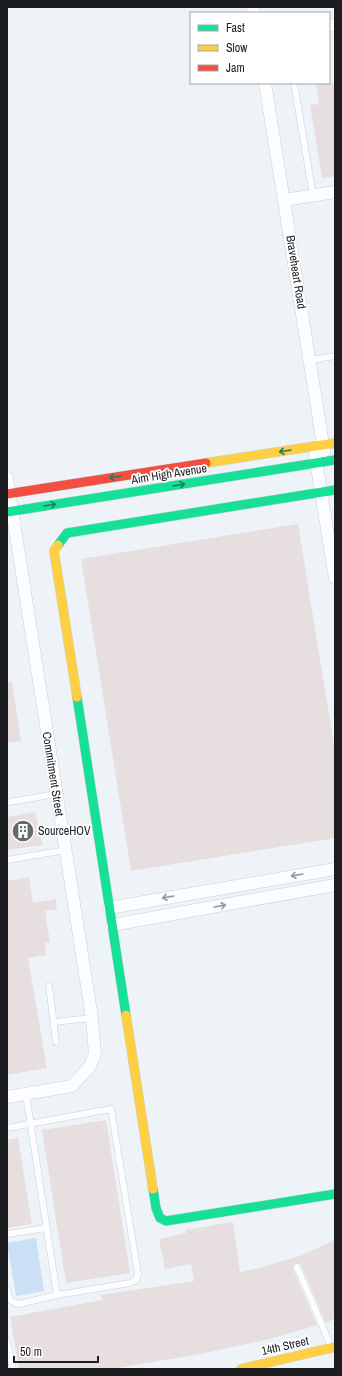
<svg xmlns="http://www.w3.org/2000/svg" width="342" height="1376" viewBox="0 0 342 1376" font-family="'Archivo Narrow',sans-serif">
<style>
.green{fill:#cbdff5}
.building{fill:#e7dee0}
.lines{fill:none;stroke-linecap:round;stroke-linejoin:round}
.lane-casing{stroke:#ccd0d4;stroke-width:7}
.street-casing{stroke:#ccd0d4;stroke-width:13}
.fast-casing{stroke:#ccd0d4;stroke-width:10}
.slow-casing{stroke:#ccd0d4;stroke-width:10}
.jam-casing{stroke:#ccd0d4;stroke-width:10}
.lane{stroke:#fcfdfe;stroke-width:6}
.street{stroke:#fcfdfe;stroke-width:12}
.fast{stroke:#16e098;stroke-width:9}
.slow{stroke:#ffcf43;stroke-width:9}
.jam{stroke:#f24e42;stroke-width:9}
.oneway{stroke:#187e5c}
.oneway2{stroke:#97989a}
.labels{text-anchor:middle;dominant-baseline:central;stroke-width:3.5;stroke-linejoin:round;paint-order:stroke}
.street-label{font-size:12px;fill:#1b1d20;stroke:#fff}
.poi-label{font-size:12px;fill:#1b1d20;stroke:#fff;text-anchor:start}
</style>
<rect width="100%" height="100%" fill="#eef3f8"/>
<!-- green -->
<path class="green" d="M36,1238L44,1291L16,1296L7,1243Z"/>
<!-- building -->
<path class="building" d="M316,83H335V176L322,178L310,105L319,104Z
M298,524L335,751V838L131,871L81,559Z
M7,682H12L21,741L7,743Z
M35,812L43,845L7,850V817Z
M29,877L33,903L56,899L57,909L45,911L50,942L45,943L46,955L28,958L47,1068L7,1075V881Z
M106,1120L130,1273L66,1283L42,1130Z
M18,1138L32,1224L7,1228V1140Z
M233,1222L240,1272L259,1268L297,1257L335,1240V1318L326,1323L301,1265L299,1263H296L293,1265V1269L317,1325L270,1339L195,1355L111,1369H19L10,1317L102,1300L101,1295L194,1281L191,1264L165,1269L159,1239L186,1233V1230Z"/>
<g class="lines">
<!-- lane casing -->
<g class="lane-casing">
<path id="lane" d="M294,83L313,196
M310,360L335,356
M10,802L56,794
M7,860L66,850
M49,986L56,1042
M54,1022L92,1018
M26,1094L57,1295
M7,1128L111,1109L138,1274L136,1280L130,1283L57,1295L19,1304C10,1302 9,1299 7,1290
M7,1234L47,1228
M297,1267L331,1346
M7,1342L13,1369"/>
</g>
<!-- street casing -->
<g class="street-casing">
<path id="street" d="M253,7L254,13
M329,26L335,25
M265,83L324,451
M284,200L335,192
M315,455L335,578
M7,478L92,1018L95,1054L90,1066L72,1086L7,1097
M109,908L335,869
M112,925L335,885"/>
</g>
<!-- fast casing -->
<g class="fast-casing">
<path id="fast" d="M7,512L335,460
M58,545L67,533L335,490
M77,697L126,1015
M153,1189L156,1208L160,1218L166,1221L335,1194"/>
</g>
<!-- slow casing -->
<g class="slow-casing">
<path id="slow" d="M206,463L335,443
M58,545L54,551L77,697
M126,1015L153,1189
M241,1369L335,1347"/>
</g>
<!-- jam casing -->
<g class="jam-casing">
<path id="jam" d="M7,494L206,463"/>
</g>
<!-- lane -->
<use href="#lane" class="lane"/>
<!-- street -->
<use href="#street" class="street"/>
<!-- fast -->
<use href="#fast" class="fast"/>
<!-- slow -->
<use href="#slow" class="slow"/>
<!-- jam -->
<use href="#jam" class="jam"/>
</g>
<!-- one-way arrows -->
<defs><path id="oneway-shaft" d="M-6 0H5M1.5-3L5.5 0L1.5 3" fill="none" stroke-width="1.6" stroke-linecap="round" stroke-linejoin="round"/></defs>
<g class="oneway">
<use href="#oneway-shaft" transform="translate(285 451) rotate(171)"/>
<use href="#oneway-shaft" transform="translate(115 477) rotate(171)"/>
<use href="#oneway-shaft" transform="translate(179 485) rotate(-9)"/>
<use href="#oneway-shaft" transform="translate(50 505) rotate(-9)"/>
</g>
<g class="oneway2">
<use href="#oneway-shaft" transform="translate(297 875) rotate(170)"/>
<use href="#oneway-shaft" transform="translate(168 897) rotate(170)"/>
<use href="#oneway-shaft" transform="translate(220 906) rotate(-10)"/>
</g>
<!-- icons -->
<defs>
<g id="building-disc" transform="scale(1.15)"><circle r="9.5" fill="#65686c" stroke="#fff"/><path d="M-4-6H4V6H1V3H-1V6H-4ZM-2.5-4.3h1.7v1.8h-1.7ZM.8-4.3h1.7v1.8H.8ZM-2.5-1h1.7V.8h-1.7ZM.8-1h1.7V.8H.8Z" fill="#fff"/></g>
</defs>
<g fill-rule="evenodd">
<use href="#building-disc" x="23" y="831"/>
</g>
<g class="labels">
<!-- street labels -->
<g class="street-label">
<text transform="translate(296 272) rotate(81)">Braveheart Road</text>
<text transform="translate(169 474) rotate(-9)">Aim High Avenue</text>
<text transform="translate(53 774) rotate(81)">Commitment Street</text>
<text transform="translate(285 1346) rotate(-13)">14th Street</text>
</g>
<!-- poi labels -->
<g class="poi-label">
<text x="38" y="831">SourceHOV</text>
</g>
</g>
<!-- border -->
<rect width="342" height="1376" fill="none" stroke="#1b1d20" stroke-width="16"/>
<!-- legend -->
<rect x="190" y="12" width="140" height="72" fill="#ffffff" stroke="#a4a5a6"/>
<rect x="198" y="25" width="20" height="6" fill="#16e098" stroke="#a4a5a6"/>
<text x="226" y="32" font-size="12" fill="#1b1d20">Fast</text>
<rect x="198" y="45" width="20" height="6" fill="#ffcf43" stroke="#a4a5a6"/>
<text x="226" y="52" font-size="12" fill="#1b1d20">Slow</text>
<rect x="198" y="65" width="20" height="6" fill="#f24e42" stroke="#a4a5a6"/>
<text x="226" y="72" font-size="12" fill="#1b1d20">Jam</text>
<!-- scale -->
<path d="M14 1356v6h84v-6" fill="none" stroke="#1b1d20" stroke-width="2"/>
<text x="20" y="1356" font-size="12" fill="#1b1d20" stroke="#ffffff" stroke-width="3" paint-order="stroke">50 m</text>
</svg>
